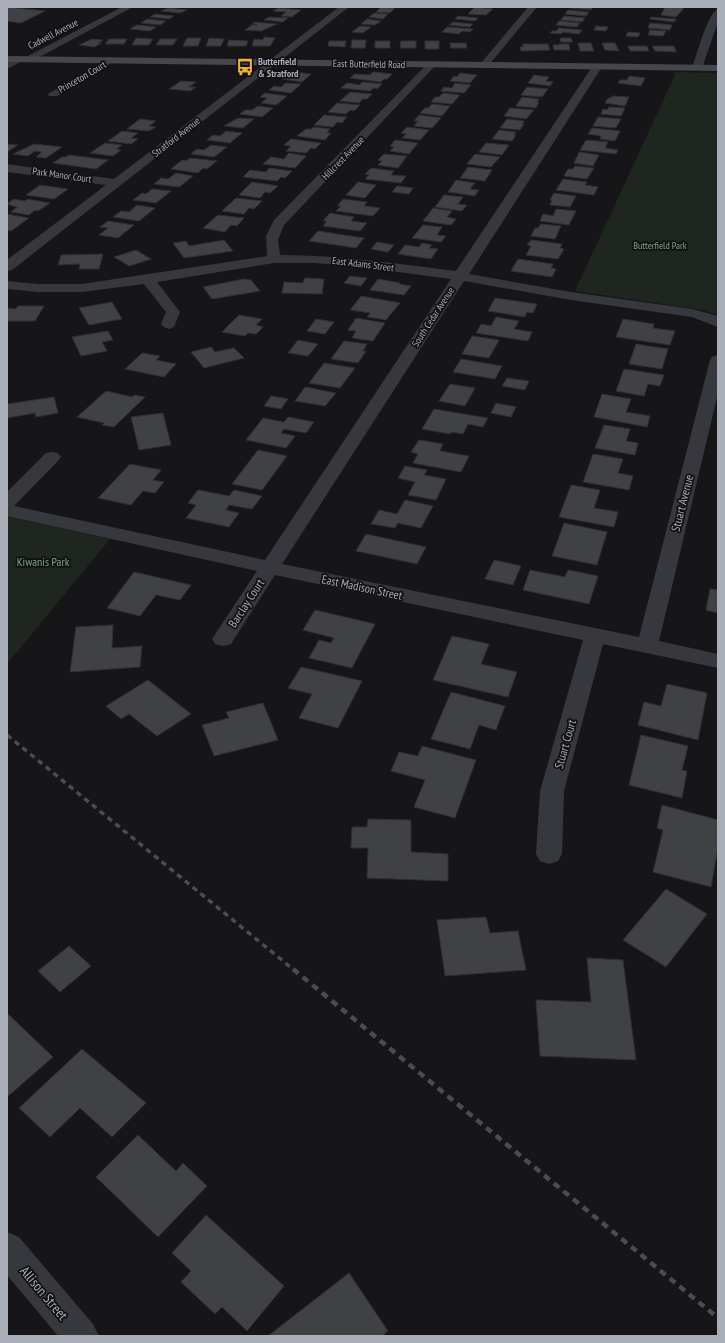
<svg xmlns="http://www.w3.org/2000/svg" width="725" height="1343" viewBox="0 0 725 1343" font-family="'PT Sans Narrow',sans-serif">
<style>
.green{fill:#1e261f}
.building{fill:#404145;stroke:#303034}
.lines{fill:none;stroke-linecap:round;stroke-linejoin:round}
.minor{fill:#37383d;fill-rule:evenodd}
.secondary{fill:#45474d;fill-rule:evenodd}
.rail-far1{stroke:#4a4c52;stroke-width:3.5;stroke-dasharray:5.5 4.5;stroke-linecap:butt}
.rail{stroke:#4a4c52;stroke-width:4.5;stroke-dasharray:7 5.5;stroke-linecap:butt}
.labels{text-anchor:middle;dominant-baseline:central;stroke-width:3.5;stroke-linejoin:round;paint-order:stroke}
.far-street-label{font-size:10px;fill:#a8adb8;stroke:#111113}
.far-poi-label{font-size:10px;font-weight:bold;fill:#a8adb8;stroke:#111113;text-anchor:start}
.far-park-label{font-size:10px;fill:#7fa381;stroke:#111113}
.street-label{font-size:12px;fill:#a8adb8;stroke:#111113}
.park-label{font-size:12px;fill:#7fa381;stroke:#111113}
.near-street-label{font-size:14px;fill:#a8adb8;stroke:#111113}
</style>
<rect width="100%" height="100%" fill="#161618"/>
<!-- green -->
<path class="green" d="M674,72L718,73V315L702,310L575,291L675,75Z
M7,516L110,539L7,664Z"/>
<!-- building -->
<path class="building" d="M7,7L45,11L21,23L7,21Z
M381,7L395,8L390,13L376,12Z
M475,7L493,9L486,15L468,14Z
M570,7H593L591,10L570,8Z
M665,7H677L684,8L676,17L661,15Z
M168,8L187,10L180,13L161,11Z
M278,8L301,10L292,17L281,16L286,12L273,11Z
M568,10L589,12L586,16L565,14Z
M374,13L388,14L383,19L369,17Z
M155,14L174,16L169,19L150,17Z
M458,16L478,18L475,21L455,19Z
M564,16L585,18L582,22L561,20Z
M269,17L288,18L283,22L264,20Z
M651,17L676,19L674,22L650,19Z
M147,19L166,21L160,25L141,23Z
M367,19L381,21L375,25L361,24Z
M559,21L580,23L577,27L556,25Z
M255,22L277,24L261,31L245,30L252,25H257L252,24Z
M453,22L473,24L470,27L449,25Z
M650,23L672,25L670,30L648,28Z
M137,25L156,27L150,31L130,29Z
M360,26L371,27L363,33L352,32Z
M596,26L608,27L606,31L594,30Z
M447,27L473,29L470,32L462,31L459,34L442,32Z
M559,28L582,30L579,34L563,32L561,34L550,33L552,31H556Z
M650,30L666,31L663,36L648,35Z
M628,32L640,33L638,37L626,36Z
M264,37L275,38L270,46H252L254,39L263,40Z
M136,38L153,39L149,45H132Z
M187,38H201L198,46H183Z
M209,38L224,39L221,46H206Z
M560,38H571L573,42H561Z
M92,39L103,40L98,43H102L94,47L79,45Z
M109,39H127L124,44H105Z
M160,39H177L173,45H156Z
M229,40L248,41L246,46H227Z
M352,40H366L365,48H351Z
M329,41H346L345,47L328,46Z
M375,41H390V48H375Z
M401,41H416V48H400Z
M425,41H439V49H425Z
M450,43H466L467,48H451Z
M578,43H591L594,51H580Z
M602,43H615L619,51L605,50Z
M523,44H548L550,50L521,51L520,47H523Z
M559,44H569L570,50H554L553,45H559Z
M628,46H647L649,51H630Z
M652,46H674L676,52L655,51Z
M295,72L311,74L302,82L282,79L287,75H291Z
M373,72L392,74L387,79H384L381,82L350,78L355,74L370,75Z
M460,73L477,75L470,83L450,81L454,76L457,77Z
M534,75L549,77L546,81L553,82L550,86L528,83Z
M629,76L645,78L641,86L618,83L620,80H627Z
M181,81L196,82L189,87H196L190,91L169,89Z
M362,82L382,84L377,89L374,88L370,91L341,88L347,83L360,85Z
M286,83L301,84L291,93L269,90L274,86L281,87Z
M455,83L471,85L464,93L441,91L444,87L452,88Z
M527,87L548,89L542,97L521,95Z
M350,92L372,94L367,99H363L359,103L340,101Z
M265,93L287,96L276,105L261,103L267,98L260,97Z
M443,93L460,95L452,104L431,102L435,97H439Z
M612,96L629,97L625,106L605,103L608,98H611Z
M522,97L539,99L537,102H539L536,108L516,106Z
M337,103L360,105L354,111L350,110L346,114L328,112Z
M432,104L450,106L442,116L420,113L425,108H428Z
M258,106L273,108L262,117L240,114L245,110H252Z
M609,107L625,108L621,116L601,114L603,109L607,110Z
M510,108L534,110L526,119L504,116Z
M324,115L347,117L342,123L337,122L333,127L314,125Z
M419,115L441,118L432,128L414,126L418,121H414Z
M598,117L621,119L616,128L593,126Z
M238,118L254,119L243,128L224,126Z
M140,119L156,121L149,126L156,127L149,131L127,129Z
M507,119L524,121L522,124H524L520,130L500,128Z
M314,127L330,129L327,133H331L325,140L297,136L306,129H312Z
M407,127L429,130L420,140L402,138L406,134L401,133Z
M592,128L620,131L615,141L600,139L601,136L588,134Z
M499,130L516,132L514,135H516L512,141L492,139Z
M122,131L138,133L131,138L138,139L131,144L108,141Z
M226,131L242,133L230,143L207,140L213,135L220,136Z
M291,139L321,143L315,149L311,148L306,153L286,151L291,146L284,145Z
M395,140L418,143L409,154L390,151L394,147L390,146Z
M586,140L608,142L605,148L618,150L616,154L580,150Z
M105,143L122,145L116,149L121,150L113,156L90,153Z
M486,143L509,145L502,155L479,152Z
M7,144L18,145L7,152Z
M34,144L62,147L46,158L36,157L42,152L35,151L28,156L13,154Z
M211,145L227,147L214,157L191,154L197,149L204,150Z
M579,152L599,155L593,166L574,163Z
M289,153L306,156L295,168L263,164L271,157L284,159Z
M384,154L407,156L398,168L378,165L382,161L378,160Z
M475,154L500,157L491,167L467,164Z
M69,155L108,160L96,169L53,163L62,157H65Z
M190,158L217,161L207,169L203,168L198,173L171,169L182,160L186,161Z
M575,166L594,168L587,179L564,176L568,169H573Z
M468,167L492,170L485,181L460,178Z
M269,168L292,171L285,178L281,177L277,181L243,177L250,170L266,172Z
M371,168L394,171L391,175L406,176L401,183L365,179L369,175L365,174Z
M176,173L193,176L179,187L154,184L161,178L168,179Z
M563,179L587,182L585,185L598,187L594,195L556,190Z
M456,180L475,183L470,189L479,190L475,196L448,192Z
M252,182L278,186L270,193L265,192L260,198L239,195Z
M358,182L376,185L365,198L346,195Z
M40,185L68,189L54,199L26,195Z
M397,186L413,188L409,194L392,192Z
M152,189L171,191L156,203L133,200L142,193L146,194Z
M554,193L576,196L570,207L550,205L552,200H550Z
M444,195L463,197L458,204L467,205L462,211L435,207Z
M236,198L262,201L254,209L249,208L244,214L222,211Z
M14,199L25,201L27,199L50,203L38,211L35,210L29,215L11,212L17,207L7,204Z
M343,199L367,202L364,206L380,208L373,216L336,211L341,206H337Z
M137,205L155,208L139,221L113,217L121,211L129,212Z
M433,208L452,211L447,217L456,219L451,225L423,221Z
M556,209L576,211L569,225L540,221L543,214L553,216Z
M330,213L354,217L351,221L367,223L360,231L323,226L327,221H323Z
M7,214L29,218L11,231L7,230Z
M218,215L244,218L237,226L231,225L225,232L203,228Z
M108,221L134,225L118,238L99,235L108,228L100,227Z
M541,224L561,226L555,239L531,236L535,228H538Z
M423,225L442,227L437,235L446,236L441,242L412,238Z
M318,231L364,238L356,248L309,241Z
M224,240L233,251L184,258L173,243L186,241L189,246Z
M531,240L562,244L560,248L564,249L558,259L526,255L531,246L527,245Z
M377,242L394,245L388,252L371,249Z
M422,243L432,245L429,248L438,249L431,259L398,254L405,245L419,247Z
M136,250L151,259L129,266L114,257Z
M103,254L99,269H79L80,264L58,265L61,255Z
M518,259L553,264L551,268L556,269L552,277L511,271Z
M350,276L367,278L361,286L344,283Z
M305,278L324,279L322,294L282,293L284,282L303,283Z
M244,279L251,280L260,291L212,299L203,287Z
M378,279L400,283L399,284L411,286L404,295L370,290Z
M361,296L400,303L386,320L367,317L370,313L350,310Z
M495,298L537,304L533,313L527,312L525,317L488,311Z
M112,302L122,319L89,325L79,308Z
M18,306H44L35,321H7V308L16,309Z
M239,315L262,319L256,325L263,327L256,334L248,333L245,336L222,332Z
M496,317L519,321L514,329L532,332L528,341L476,333L481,324L491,326Z
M356,318L385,323L373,341L352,338L356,331L348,330Z
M316,319L334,322L325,334L307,331Z
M623,319L654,324L653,328L675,331L670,345L616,337Z
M108,331L113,340L102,342L107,351L81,356L72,337Z
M472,336L499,340L489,358L462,354Z
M298,340L318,344L308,356L288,353Z
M344,341L367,344L363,351H366L358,363L331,359Z
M636,344L668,349L662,369L629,364Z
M211,347L215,352L234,348L244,358L204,368L191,352Z
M142,353L160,356L156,360L176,364L164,377L125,369Z
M461,359L502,366L495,379L453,372Z
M324,363L355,368L340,388L309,383Z
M624,369L664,375L660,386L648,384L644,396L616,391Z
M507,378L529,381L525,390L502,386Z
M450,384L475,388L465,406L439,401Z
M305,387L336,393L325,406L295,401Z
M106,391L132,397L134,395L145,397L114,427L102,425L104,423L77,417Z
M602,394L631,399L626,412L650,416L647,427L594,417Z
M271,396L288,399L281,409L264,406Z
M54,397L58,413L36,417L35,413L7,418V404Z
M496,403L516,407L511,417L491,413Z
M434,409L488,418L483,427L468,424L463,434L451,432L450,434L422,429Z
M163,413L171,445L139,450L131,417Z
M288,417L314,422L306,433L284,429L281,433L295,436L286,448L246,440L263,418L284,422Z
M604,425L630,429L626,441L638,443L635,455L595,448Z
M419,440L443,444L440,451L469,456L461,472L413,463L418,454L411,452Z
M258,450L287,456L262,490L232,484Z
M593,454L623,459L618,473L633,476L629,490L583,482Z
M130,464L161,470L153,480L164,482L155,493L143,491L131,505L98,498Z
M405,466L427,470L424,475L446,479L436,500L408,495L415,482L398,478Z
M571,485L600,490L594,508L618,512L614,527L559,517Z
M198,490L229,496L234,490L262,496L252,509L229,505L226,510L239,513L229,527L186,518L196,505L188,503Z
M405,500L433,506L421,528L398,523L395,528L371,524L379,510L397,514Z
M564,523L607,532L597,565L552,556Z
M366,534L426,547L417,564L356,551Z
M494,560L521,566L513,585L485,579Z
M530,570L565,577L568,570L598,576L589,604L523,590Z
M134,572L191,585L180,600L156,595L140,616L107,608Z
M710,589L718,590V613L706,610Z
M315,610L375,624L352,668L309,658L319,640L331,643L334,638L303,630Z
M113,625L112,648L142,646L140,667L70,672L76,627Z
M452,636L489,644L481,664L517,672L508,697L433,680Z
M301,667L362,681L338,728L299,718L312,694L288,688Z
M148,680L191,714L157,736L129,714L121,719L106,706Z
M667,684L707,693L698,740L638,725L644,702L661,706Z
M451,692L505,706L496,730L479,725L470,749L431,739Z
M263,703L278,740L214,756L202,725L229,718L226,712Z
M641,735L688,746L682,770L687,771L682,798L629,785Z
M422,746L476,760L455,818L414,807L425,780L391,771L399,752L418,756Z
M662,805L718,820V847L711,887L653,872L663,830L657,828Z
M368,819L411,820V852L448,854V881L367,878L368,848H351L352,827H367Z
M666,889L707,914L666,967L623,940Z
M486,917L490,933L518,931L526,970L445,976L437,920Z
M69,946L91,966L60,992L38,971Z
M587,958L623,960L636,1060L540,1056L536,1000L591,1002Z
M7,1013L53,1057L7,1097Z
M82,1049L146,1103L112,1137L80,1108L50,1137L19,1108Z
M138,1135L176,1171L183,1163L207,1186L158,1237L96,1177Z
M206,1215L284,1286L247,1331L222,1307L215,1314L181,1282L191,1271L172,1253Z
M349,1273L388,1331L382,1336H268Z"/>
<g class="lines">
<!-- minor -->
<path class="minor" d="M122,7H133L32,61L29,62L24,60L7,69V62L20,56L24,58Z
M339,7H349L12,270L7,271V260L106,185L7,172V164L114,179Z
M528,7H537L487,67H481L479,65L481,63Z
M718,9V22L702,68L701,70H693L692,68C696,57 708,12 718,9Z
M110,57L113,58L115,60L113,62L57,96H49L48,94Z
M432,61L437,64L435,66L284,225L278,240L280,255C339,255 398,264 456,271L592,67L597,64L602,67L469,274L571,292L692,309L718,316V327L692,317L571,300L464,281L282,564L639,637L710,360L712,357L718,355V393L659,641L718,654V668L603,644L564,791L562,854L558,861L549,864L540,861L536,854L540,791L583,640L275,575L231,644L223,646L215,644L212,639L257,571L7,516V492L46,453L52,452L58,453L61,457L58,461L14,506L265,560L451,279L352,266L315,263H274L157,282L180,312L174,327L169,329L164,327L161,324L166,312L144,284L82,292H38L7,289V281L38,284H82L267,256L266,236L274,220L429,62Z
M7,1232L19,1237L93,1324L99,1336H58L7,1275Z"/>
<!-- secondary -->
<path class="secondary" d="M7,56L718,65V71L7,62Z"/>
<!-- rail-far1 -->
<path class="rail-far1" d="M7,735L294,970"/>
<!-- rail -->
<path class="rail" d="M293,969L718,1318"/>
</g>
<!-- icons -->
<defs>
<g id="bus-bare" transform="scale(1.38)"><path d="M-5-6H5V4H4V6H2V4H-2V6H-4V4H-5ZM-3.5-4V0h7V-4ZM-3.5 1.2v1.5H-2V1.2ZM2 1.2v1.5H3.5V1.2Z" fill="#f2b134" stroke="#111113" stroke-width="2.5" paint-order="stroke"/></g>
</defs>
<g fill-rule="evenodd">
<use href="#bus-bare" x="245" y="67"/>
</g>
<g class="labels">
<!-- far-street labels -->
<g class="far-street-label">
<text transform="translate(53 34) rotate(-27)">Cadwell Avenue</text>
<text transform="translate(369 64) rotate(1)">East Butterfield Road</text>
<text transform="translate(82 77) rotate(-30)">Princeton Court</text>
<text transform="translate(176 137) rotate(-38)">Stratford Avenue</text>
<text transform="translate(343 158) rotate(-46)">Hillcrest Avenue</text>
<text transform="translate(62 175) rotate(8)">Park Manor Court</text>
<text transform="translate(363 264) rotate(7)">East Adams Street</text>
<text transform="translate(433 317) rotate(-57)">South Cedar Avenue</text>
</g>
<!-- far-poi labels -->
<g class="far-poi-label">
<text x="258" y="61">Butterfield<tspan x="258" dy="12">&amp; Stratford</tspan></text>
</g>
<!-- far-park labels -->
<g class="far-park-label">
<text x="660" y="245">Butterfield Park</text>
</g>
<!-- street labels -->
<g class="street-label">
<text transform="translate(682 503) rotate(-76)">Stuart Avenue</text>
<text transform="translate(362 587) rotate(12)">East Madison Street</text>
<text transform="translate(246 603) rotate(-57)">Barclay Court</text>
<text transform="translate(565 744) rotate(-74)">Stuart Court</text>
</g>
<!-- park labels -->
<g class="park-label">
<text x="43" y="561">Kiwanis Park</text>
</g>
<!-- near-street labels -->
<g class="near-street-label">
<text transform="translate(44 1293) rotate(50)">Allison Street</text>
</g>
</g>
<!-- border -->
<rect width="725" height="1343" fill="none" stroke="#a8adb8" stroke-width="16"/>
</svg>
